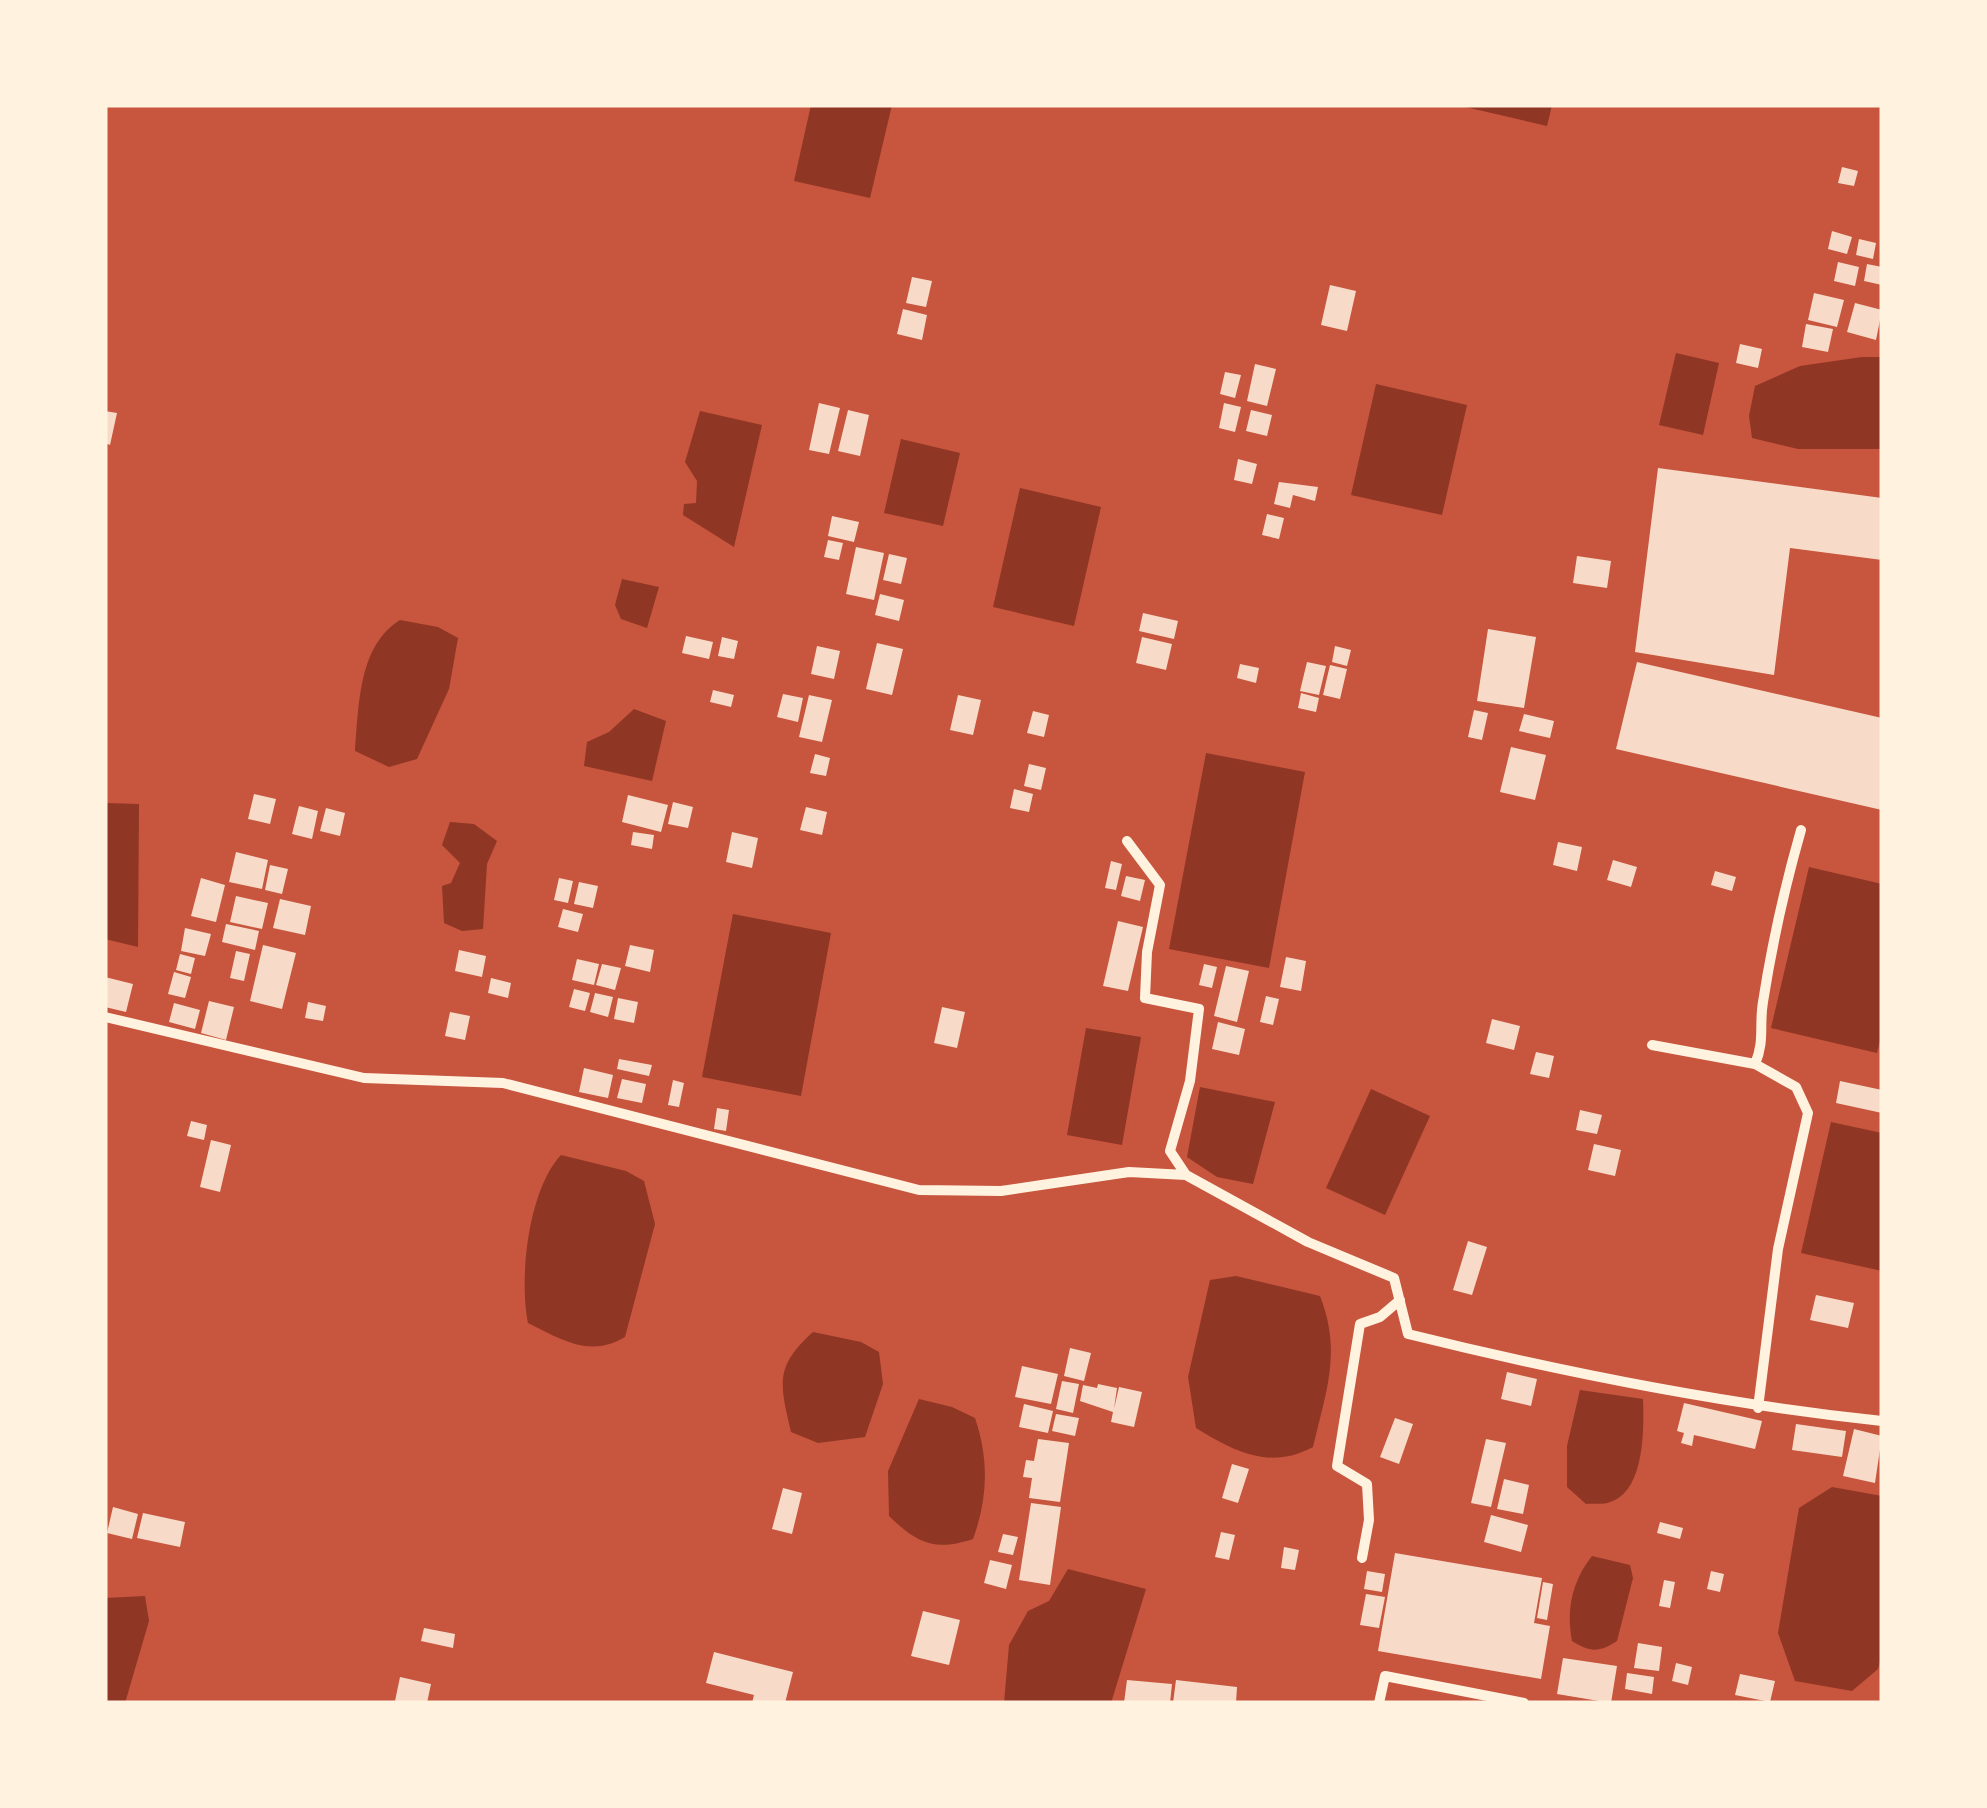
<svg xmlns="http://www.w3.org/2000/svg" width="1987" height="1808" viewBox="0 0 1987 1808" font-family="'Public Sans',sans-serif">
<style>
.water{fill:#8f3625}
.building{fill:#f7dbc8}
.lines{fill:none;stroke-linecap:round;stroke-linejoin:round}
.path{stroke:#fff3e0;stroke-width:4}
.minor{stroke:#fff3e0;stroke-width:10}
</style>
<rect width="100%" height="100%" fill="#c8553d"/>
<!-- water -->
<path class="water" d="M811,105H892L870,198L794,181Z
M1457,105H1552L1547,126Z
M1676,353L1719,363L1703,435L1659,425Z
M1862,357H1882V449H1798L1752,438L1749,416L1755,386L1800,366Z
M1376,384L1467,405L1442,515L1351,495Z
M700,411L762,425L734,547L683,515L684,504L696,503L697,481L685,462Z
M901,439L960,453L943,526L884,513Z
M1020,488L1101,507L1074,626L993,607Z
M622,579L659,587L647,628L621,619L615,605Z
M400,620L438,627L458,638L449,689L417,759L389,767L355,751C359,706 358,646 400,620Z
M634,709L666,721L652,781L584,766L587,742L609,732Z
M1206,753L1305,772L1269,968L1169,949Z
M105,803L139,804L138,947L105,939Z
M450,822L474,824L497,841L487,864L483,929L462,931L444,923L442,886L451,883L460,863L442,845Z
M1809,867L1882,884V1032L1877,1053L1771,1028Z
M733,914L831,933L801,1096L702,1077Z
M1086,1028L1141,1037L1122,1145L1067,1135Z
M1200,1087L1275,1102L1253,1184L1217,1177L1187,1157Z
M1371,1089L1430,1116L1385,1215L1326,1188Z
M1831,1122L1882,1133V1271L1801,1253Z
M561,1155L626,1171L644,1181L655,1224L625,1337C590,1358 562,1340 528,1323C519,1278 528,1190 561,1155Z
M1236,1276L1320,1296C1342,1352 1326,1391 1313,1447C1270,1470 1235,1452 1196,1428L1188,1377L1210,1280Z
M813,1332L861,1342L879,1352L883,1384L865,1437L818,1443L791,1432C780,1384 774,1367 813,1332Z
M1580,1390L1643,1399C1644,1428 1645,1491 1610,1502C1604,1505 1593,1503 1586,1504L1567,1487V1446Z
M919,1399L952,1407L975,1418C989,1459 988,1498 973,1539C934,1552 917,1543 889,1516L888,1471Z
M1832,1487L1882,1496V1654L1878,1669L1852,1691L1795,1681L1778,1633L1799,1508Z
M1592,1556L1630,1565L1633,1578L1617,1641C1599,1653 1590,1652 1572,1641C1566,1610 1572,1581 1592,1556Z
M1068,1569L1146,1589L1111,1703H1004L1009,1645L1028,1611L1049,1601Z
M145,1596L149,1621L125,1703H105V1598Z"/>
<!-- building -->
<path class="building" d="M1842,167L1858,171L1854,186L1838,183Z
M1832,231L1852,237L1847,254L1828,249Z
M1859,239L1876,243L1873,259L1856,255Z
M1838,262L1859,267L1855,286L1834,281Z
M1867,264L1882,267V285L1864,281Z
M912,277L932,281L926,307L906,303Z
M1330,285L1356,291L1347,331L1321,325Z
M1814,293L1844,300L1837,327L1808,320Z
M1855,303L1882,310L1876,340L1847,332Z
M903,309L927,315L922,340L897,334Z
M1806,324L1833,329L1828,352L1802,347Z
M1740,344L1762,349L1758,368L1736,363Z
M1255,364L1276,369L1267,406L1247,401Z
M1225,372L1241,375L1235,398L1220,394Z
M819,403L840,408L829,454L809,450Z
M1224,403L1241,407L1235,432L1219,428Z
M848,410L869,415L860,456L838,451Z
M1251,410L1272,415L1267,436L1246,431Z
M105,411L117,413L110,445L105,443Z
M1238,459L1257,464L1252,484L1234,480Z
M1658,468L1882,498V560L1790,548L1774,675L1635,652Z
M1279,482L1318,487L1315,501L1293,495L1290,508L1274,504Z
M1267,514L1284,518L1279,539L1262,535Z
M832,516L859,522L854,542L828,536Z
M828,540L843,543L839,560L824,557Z
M856,547L884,553L874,600L846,594Z
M889,554L907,558L901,584L883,580Z
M1577,556L1611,561L1607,588L1573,583Z
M880,594L904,600L899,621L875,615Z
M1143,613L1178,621L1174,639L1139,631Z
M1488,629L1536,637L1524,708L1477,701Z
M686,636L713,642L709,659L682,653Z
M722,637L738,641L734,659L718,656Z
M1142,637L1172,644L1166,670L1136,663Z
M877,643L903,649L892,695L866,689Z
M817,646L840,651L834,679L811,674Z
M1335,646L1351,650L1347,666L1332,662Z
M1307,662L1326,666L1319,695L1300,691Z
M1637,662L1882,718V810L1616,749Z
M1240,664L1259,668L1256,683L1237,678Z
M1330,665L1347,669L1340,699L1323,695Z
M713,690L734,695L731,707L710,702Z
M1301,693L1319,698L1316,712L1298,708Z
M783,694L803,698L798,722L777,717Z
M809,695L832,700L822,742L799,737Z
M958,695L981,700L973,735L950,730Z
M1474,710L1488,713L1482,740L1468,737Z
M1033,711L1049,715L1044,737L1027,733Z
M1524,714L1554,721L1550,738L1519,731Z
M1511,747L1546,755L1535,800L1500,792Z
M815,754L830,758L826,776L810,773Z
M1029,764L1046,768L1041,790L1024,786Z
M1014,789L1033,794L1029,812L1010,808Z
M254,794L276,799L270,824L248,819Z
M628,795L668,805L661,832L622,822Z
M673,802L693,807L688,828L668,824Z
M299,806L318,811L312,839L292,834Z
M806,807L827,812L822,835L800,830Z
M326,808L345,813L340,836L320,831Z
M633,832L654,835L652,849L631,845Z
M732,832L758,838L752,868L726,862Z
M1558,842L1582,847L1577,871L1553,865Z
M236,852L268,860L262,889L229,882Z
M1613,860L1637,867L1631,887L1607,880Z
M1111,861L1122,864L1116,890L1105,888Z
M270,865L288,869L282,894L265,890Z
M1715,871L1736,877L1732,891L1711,885Z
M1126,876L1145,880L1140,901L1121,896Z
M201,878L225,885L216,922L191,916Z
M559,878L573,881L568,903L554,900Z
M579,882L598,886L593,908L574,904Z
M236,896L268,903L262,929L230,922Z
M280,899L311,906L305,935L273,928Z
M563,909L583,914L578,932L558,927Z
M1118,921L1143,927L1128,991L1103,986Z
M226,924L259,931L255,950L222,942Z
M185,928L211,934L205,956L181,951Z
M263,945L296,953L282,1009L250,1001Z
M630,945L654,950L650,972L625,966Z
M459,950L486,956L482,977L455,971Z
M236,951L250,954L244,981L230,978Z
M180,954L195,958L191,974L176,970Z
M1286,957L1306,961L1301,991L1280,987Z
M577,959L599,964L594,985L572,980Z
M602,964L621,968L615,990L596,985Z
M1204,964L1217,967L1212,988L1199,985Z
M1226,966L1249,971L1237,1022L1214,1016Z
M174,972L191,977L185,998L168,994Z
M105,977L133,984L126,1012L105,1007Z
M491,978L511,983L508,998L488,993Z
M574,989L590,993L585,1011L569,1007Z
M595,993L613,997L608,1017L590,1012Z
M1266,996L1279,999L1273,1025L1260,1022Z
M618,998L638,1002L634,1023L614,1019Z
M209,1001L234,1007L226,1040L201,1033Z
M308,1002L326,1006L323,1021L305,1018Z
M174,1003L200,1010L195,1029L169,1022Z
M942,1007L965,1012L957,1048L934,1043Z
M450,1012L470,1016L465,1040L445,1036Z
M1492,1019L1520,1026L1514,1050L1486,1043Z
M1218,1022L1245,1029L1239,1055L1212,1049Z
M1536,1052L1554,1056L1549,1078L1530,1074Z
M619,1059L652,1065L649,1076L617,1069Z
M584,1068L613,1075L608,1098L579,1092Z
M622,1079L646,1084L642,1103L617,1098Z
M673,1080L684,1083L679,1107L668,1105Z
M1840,1081L1882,1090V1113L1836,1103Z
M717,1108L729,1110L726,1131L714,1129Z
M1580,1110L1602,1115L1597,1134L1576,1130Z
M191,1121L207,1125L204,1140L187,1136Z
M211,1140L231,1145L220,1192L200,1187Z
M1594,1144L1621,1150L1615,1176L1588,1170Z
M1468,1241L1487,1247L1472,1295L1453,1290Z
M1816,1295L1854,1303L1848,1328L1810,1320Z
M1070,1348L1091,1353L1084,1381L1064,1376Z
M1022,1366L1058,1374L1051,1404L1015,1397Z
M1507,1372L1537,1379L1531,1406L1501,1399Z
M1062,1381L1079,1384L1073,1413L1056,1409Z
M1098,1384L1117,1388L1114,1409L1119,1387L1142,1392L1134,1427L1111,1422L1113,1412L1080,1401L1083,1385L1097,1388Z
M1684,1403L1762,1421L1755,1449L1694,1435L1692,1446L1681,1443L1684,1433L1677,1431Z
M1024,1404L1053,1411L1048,1433L1019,1427Z
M1056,1414L1079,1418L1075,1436L1052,1431Z
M1395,1418L1413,1424L1399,1464L1380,1457Z
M1796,1424L1846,1431L1842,1457L1792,1450Z
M1854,1429L1882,1436L1875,1483L1843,1476Z
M1038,1439L1069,1443L1060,1502L1029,1498L1032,1478L1023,1477L1026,1460L1034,1461Z
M1486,1439L1506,1443L1491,1507L1471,1503Z
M1232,1464L1249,1469L1238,1503L1222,1498Z
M1504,1479L1529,1485L1523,1514L1497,1509Z
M783,1488L802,1493L792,1534L772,1529Z
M1031,1503L1061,1507L1050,1585L1019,1580Z
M113,1507L138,1514L132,1539L107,1533Z
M143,1513L185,1522L180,1547L137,1538Z
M1491,1515L1528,1525L1521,1552L1484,1542Z
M1660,1522L1683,1528L1680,1539L1657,1533Z
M1221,1532L1235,1535L1229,1560L1215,1557Z
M1003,1534L1018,1537L1013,1555L998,1552Z
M1284,1547L1299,1550L1295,1570L1281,1568Z
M1395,1553L1542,1578L1534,1623L1550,1626L1541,1679L1378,1651Z
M990,1560L1012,1565L1006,1589L984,1583Z
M1367,1571L1385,1574L1382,1592L1364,1589Z
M1711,1571L1724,1574L1720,1592L1707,1589Z
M1664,1580L1675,1582L1670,1608L1659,1606Z
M1543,1582L1553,1584L1547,1620L1537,1618Z
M1366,1594L1385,1597L1379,1628L1360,1625Z
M923,1611L960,1620L949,1665L911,1656Z
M424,1628L455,1634L453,1648L421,1641Z
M1638,1643L1662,1647L1659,1671L1634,1668Z
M714,1652L793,1672L785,1703H752L754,1695L706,1683Z
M1563,1658L1617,1666L1611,1703L1557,1694Z
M1676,1663L1692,1667L1688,1685L1672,1681Z
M1627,1673L1654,1677L1652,1694L1625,1689Z
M1740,1674L1775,1681L1770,1702L1735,1695Z
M400,1677L431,1684L427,1703L395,1701Z
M1127,1680L1172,1684L1170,1703H1124Z
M1176,1680L1237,1687L1236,1703H1173Z"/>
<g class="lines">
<!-- path -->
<path class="path" d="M793,1703H800"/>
<!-- minor -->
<path class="minor" d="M1127,841L1160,885L1147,952L1145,998L1199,1009L1190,1081L1170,1151L1186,1175
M105,1017L364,1078L503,1083L919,1190L1001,1191L1129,1172L1186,1175L1308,1242L1394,1278L1408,1334C1565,1373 1721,1404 1882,1421
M1652,1045L1755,1064
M1758,1408L1778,1249L1808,1113L1796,1087L1755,1064C1765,1041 1759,1025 1763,1002C1772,944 1785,886 1801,830
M1362,1558L1369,1520L1367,1484L1337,1466L1360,1324L1380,1317L1400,1300
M1379,1703L1385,1676L1524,1703"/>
</g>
<!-- border -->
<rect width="1987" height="1808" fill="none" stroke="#fff3e0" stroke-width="215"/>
</svg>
